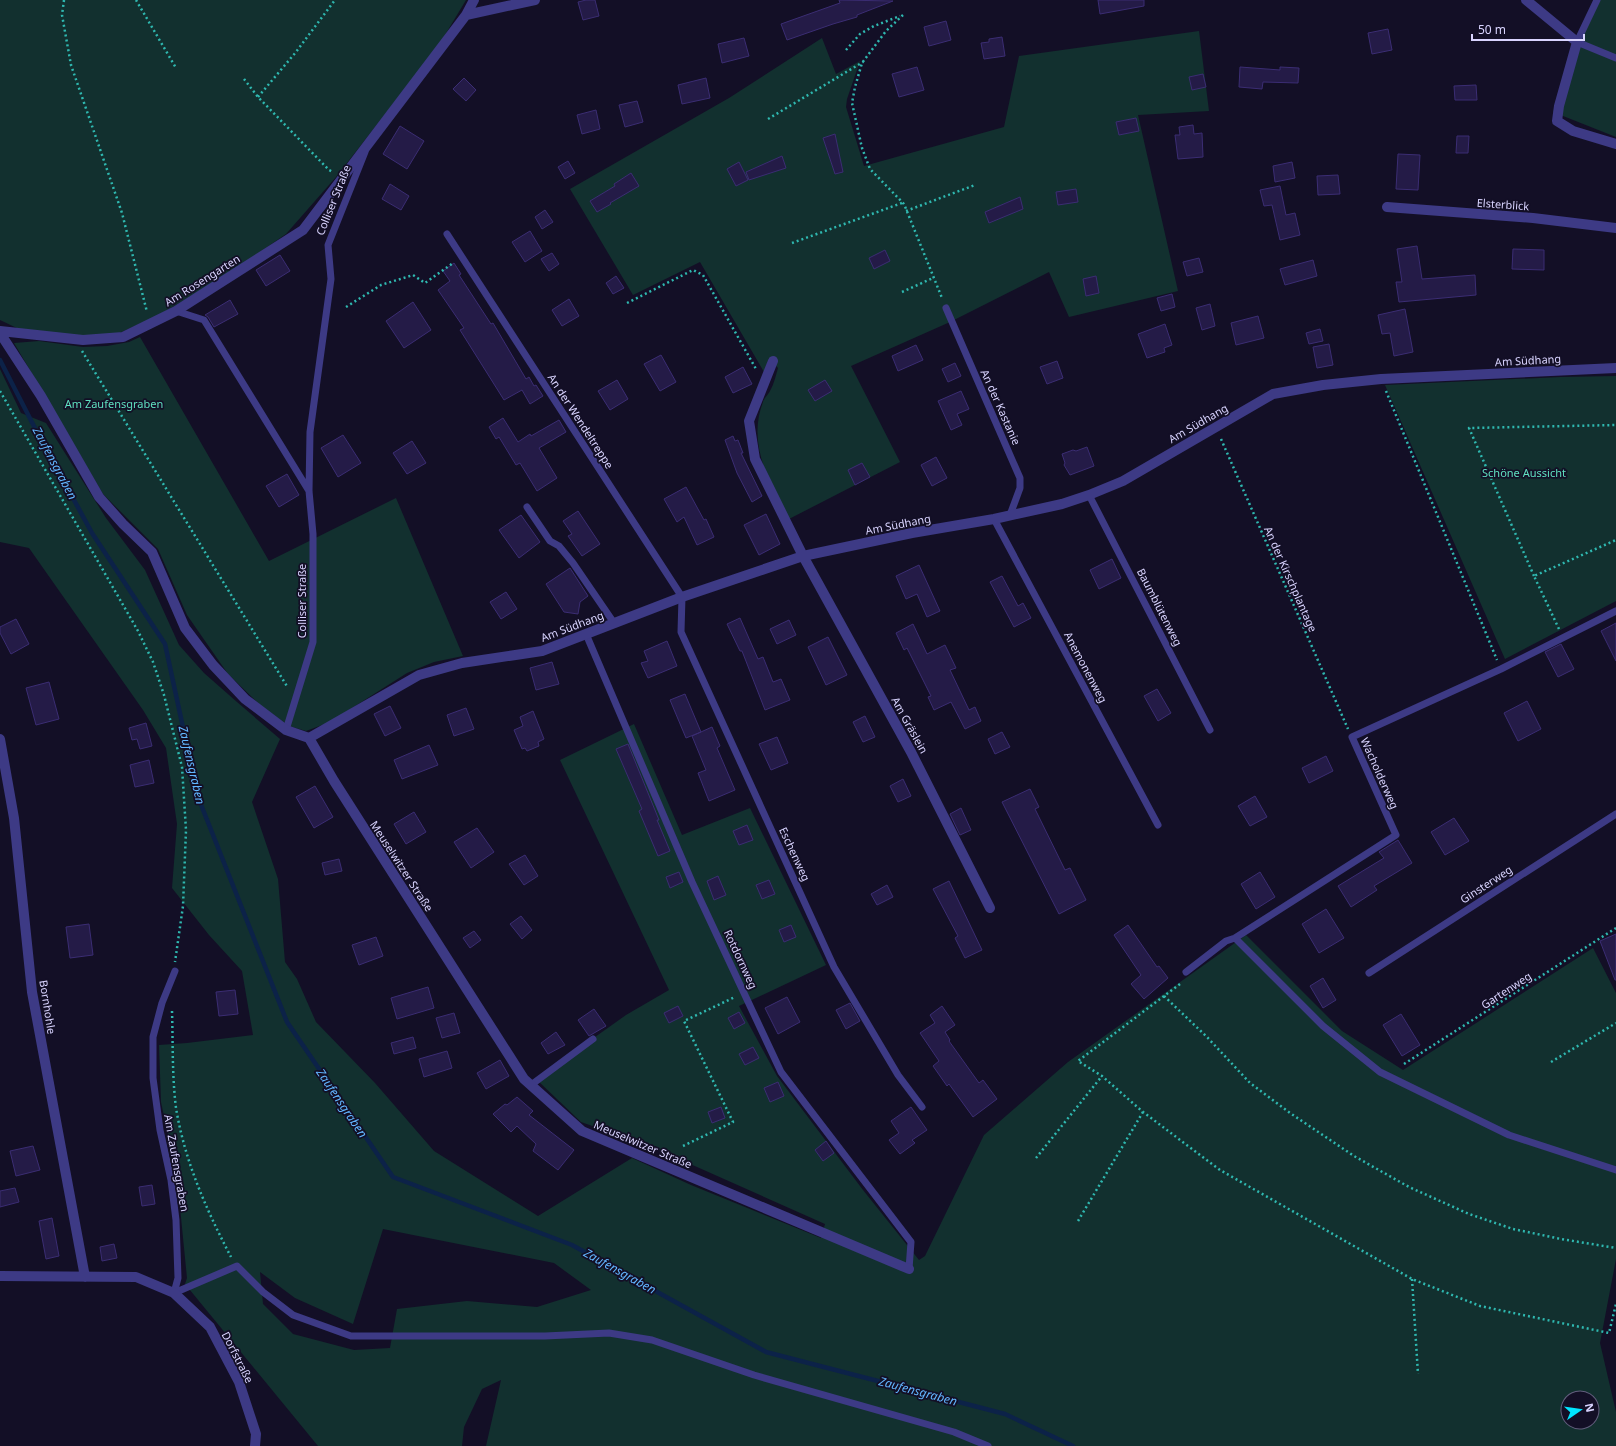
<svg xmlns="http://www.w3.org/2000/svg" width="1616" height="1446" viewBox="0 0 1616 1446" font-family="'Noto Sans',sans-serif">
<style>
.green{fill:#12302f;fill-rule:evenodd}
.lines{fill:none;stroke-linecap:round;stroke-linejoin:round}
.stream{stroke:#0c2248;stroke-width:4.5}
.building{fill:#241b47;stroke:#3b2d73}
.path{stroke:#2fb8b0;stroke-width:2.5;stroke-dasharray:2 3;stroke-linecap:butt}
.service{stroke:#3d3a85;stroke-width:7}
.minor{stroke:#3d3a85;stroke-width:10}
.labels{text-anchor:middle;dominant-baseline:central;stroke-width:3.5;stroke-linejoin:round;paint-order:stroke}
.street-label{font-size:11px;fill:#d9d4ff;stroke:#130f26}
.park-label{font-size:11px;fill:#5fe0c0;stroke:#130f26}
.water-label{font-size:12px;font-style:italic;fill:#62b6ff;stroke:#130f26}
</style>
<rect width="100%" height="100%" fill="#130f26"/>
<!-- green -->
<path class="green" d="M0,0H466L439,45L336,177L286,234L232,271L161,314L115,335L74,337L19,329L0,320Z
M1596,0H1616V137L1553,112Z
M1199,31L1209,111L1138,115L1178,291L1069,317L1049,272L950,322L851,366L900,462L789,519C769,483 747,443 763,402C764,398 768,395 770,391C774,384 776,375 778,368L769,358L764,372L700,262L633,295L570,189L729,98L822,38L836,74L860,61L847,99L846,107L864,166L1004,127L1019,56Z
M140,337L269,561L396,498L463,656L434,662L407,673L330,722L306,731L289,726L259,704L228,674L187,615L158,549L103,494L14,343L39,341L83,347L107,346L129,342Z
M0,369L21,413L46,423L106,518L145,570L179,645L204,673L237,702L280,739L252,802L278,879L285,962L297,979L316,1022L375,1083L434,1151L538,1216L632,1158L691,1185L821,1238L825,1224L652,1147L581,1122L536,1079L626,1015L669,990L560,760L634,724L682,835L750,808L826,965L739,1006L777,1076L863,1190L919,1260L925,1256L984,1135L1068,1062L1246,935L1342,1031L1403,1070L1593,948L1616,993V1259L1600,1343L1616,1412V1446H486L501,1380L482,1389L464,1427L462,1446H318L185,1284L187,1278L177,1177L161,1102L159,1045L187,1043L253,1035L242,971L209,935L172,888L177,824L166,748L143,710L29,548L0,542ZM383,1229L554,1263L591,1290L537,1307L467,1301L397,1309L390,1348L354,1350L293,1334L263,1304L260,1272L295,1298L353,1324ZM1568,1398H1592V1422H1568Z
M1616,376V601L1505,659L1385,385L1561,377Z"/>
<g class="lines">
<!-- stream -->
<path class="stream" d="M0,360L38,434L92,533L165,644L198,797L287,1022L393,1177L572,1245L766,1352L1005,1414L1073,1446"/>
</g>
<!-- building -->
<path class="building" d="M586,0H595L599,16L583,20L578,2Z
M839,0L893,1L857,15V17L833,24L787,40L781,24L840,3Z
M1098,0H1144V6L1100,14Z
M946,21L951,40L929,46L924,27Z
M1388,29L1392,50L1372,54L1368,33Z
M1002,37L1005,56L984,59L981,43L989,42V39Z
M744,38L749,56L722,63L718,44Z
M917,67L924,90L899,97L892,74Z
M1240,67L1280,70V67L1299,68L1298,83L1263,82L1262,89L1239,87Z
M1203,74L1206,87L1192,90L1189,77Z
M464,78L476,90L466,101L453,89Z
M706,78L710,98L682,104L678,85Z
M1476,85L1477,100H1455L1454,86Z
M637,101L643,122L625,127L619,105Z
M596,110L600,129L582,134L577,115Z
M1136,118L1139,131L1119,135L1116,122Z
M1193,125L1194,134L1202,133L1203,157L1178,159L1175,135H1180L1179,127Z
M400,126L424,141L407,169L383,154Z
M835,134L843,172L835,174L823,138Z
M1457,136H1469L1468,153H1456Z
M1398,154L1420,155L1418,190L1396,189Z
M782,156L786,168L749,180L746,172Z
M568,161L575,173L565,179L558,167Z
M739,162L748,180L736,186L727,169Z
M1292,162L1295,178L1275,182L1273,166Z
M631,173L639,186L610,203L611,204L597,212L590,201L615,186L614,184Z
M1338,175L1340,194L1318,195L1317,176Z
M390,184L409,196L401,210L382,199Z
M1280,186L1286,215L1295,213L1300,235L1280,240L1272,205L1264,206L1260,190Z
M1076,189L1078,202L1058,205L1056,192Z
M1020,197L1023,209L989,223L985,212Z
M545,210L553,222L542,229L535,217Z
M530,231L542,251L525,262L512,242Z
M1417,246L1422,279L1475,275L1476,295L1399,302L1396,282H1402L1397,249Z
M1513,249L1544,250V270L1512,269Z
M885,250L890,261L874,269L869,258Z
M552,253L559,264L549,271L541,259Z
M280,255L290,271L266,286L256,270Z
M1199,258L1203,272L1187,276L1183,262Z
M1313,260L1317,276L1285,285L1280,269Z
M454,263L461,274L459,275L491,324L493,323L526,379L529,377L534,386L536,385L543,396L530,404L522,390L504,400L460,330L464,328L438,290L450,281L443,271Z
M616,276L624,288L613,294L606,283Z
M1096,276L1099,293L1086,296L1083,279Z
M1172,294L1175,307L1161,311L1157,298Z
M569,299L579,316L562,326L552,310Z
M230,300L238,314L214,327L208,317L205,315Z
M413,302L431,330L404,348L386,321Z
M1210,304L1215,326L1202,330L1196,308Z
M1405,309L1413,352L1394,356L1390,333L1382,334L1378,315Z
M1258,316L1264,338L1236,345L1231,323Z
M1165,324L1172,345L1164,348L1165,352L1147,358L1138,334Z
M1320,329L1323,341L1309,344L1306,333Z
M1329,344L1333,365L1317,368L1313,347Z
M916,345L923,360L898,371L892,356Z
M661,355L676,382L660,391L644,364Z
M1057,361L1063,378L1047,384L1040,367Z
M955,363L961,376L948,382L942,369Z
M743,367L752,384L733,393L725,377Z
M617,380L628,399L610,410L598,391Z
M825,380L832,391L815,401L808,390Z
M961,391L969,409L957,414L962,425L951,430L938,401Z
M503,418L518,442L530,434L531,436L559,420L566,432L539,448L557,478L537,491L520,463L516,465L499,437L496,439L489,427Z
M343,435L361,463L338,477L321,448Z
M733,436L735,441L738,440L743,453H741L762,496L752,502L737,473L725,440Z
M412,441L426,463L407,474L393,453Z
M1087,447L1094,466L1070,475L1064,465L1065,463L1062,454L1073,450L1076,451Z
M936,457L947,478L932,486L921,465Z
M862,463L870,477L855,485L848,470Z
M287,474L299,495L279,507L266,486Z
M686,487L704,520L706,519L714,537L697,545L684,517L677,522L664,499Z
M578,511L600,544L582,556L568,536L572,534L563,521Z
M766,514L780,544L759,555L744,525Z
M521,515L540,542L519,558L499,530Z
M1112,559L1121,578L1099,589L1090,570Z
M919,565L940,611L927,617L917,594L906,599L896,576Z
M570,568L588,596L580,602L578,614L564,612L546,584Z
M1002,576L1018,606L1023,603L1031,618L1014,627L990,582Z
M506,592L517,609L501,619L490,602Z
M740,618L758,659L763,657L773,682L781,679L790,700L765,710L742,651H740L727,624Z
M16,619L29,644L11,654L0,633V627Z
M789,620L796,635L777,644L770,629Z
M1616,623V661L1601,631Z
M913,624L927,654L945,645L956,668L950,670L969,710L975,707L981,721L965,729L951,702L934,710L928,697L931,696L907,648L904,650L896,633Z
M828,637L847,675L826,685L808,647Z
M667,641L677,666L648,678L641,663L648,661L644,651Z
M1561,644L1574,669L1558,677L1545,652Z
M552,662L559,684L536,690L530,668Z
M49,682L59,719L36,725L26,688Z
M1157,689L1171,713L1158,721L1144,696Z
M685,694L701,732L686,738L670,700Z
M1527,701L1541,729L1518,741L1504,713Z
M390,706L401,728L385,736L374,714Z
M466,708L474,729L454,736L447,715Z
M533,711L544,739L538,742L539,746L527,751L525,748L522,749L514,730L523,726L520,717Z
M865,716L875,737L863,742L853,722Z
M146,723L152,746L140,749L137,739L132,740L129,728Z
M712,727L720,746L717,748L735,790L709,801L698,773L706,770L692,736Z
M1002,732L1010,747L995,754L988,739Z
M777,737L788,763L771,770L759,744Z
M628,744L659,820H657L670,851L658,856L639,811L642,809L616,749Z
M429,745L438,765L402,779L394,760Z
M1326,756L1333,771L1309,783L1302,768Z
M149,760L154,783L135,787L130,765Z
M903,779L911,796L898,802L890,786Z
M315,786L333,817L314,828L296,797Z
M1030,789L1039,807L1035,809L1065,870L1070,868L1086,900L1059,914L1002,802Z
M1255,796L1267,817L1250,826L1238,806Z
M961,808L971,830L960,835L950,814Z
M414,812L426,832L406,844L394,824Z
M1454,818L1469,841L1445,855L1431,832Z
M747,825L753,840L739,845L733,831Z
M477,828L494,852L471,868L454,842Z
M1398,840L1412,863L1374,886L1377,890L1351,907L1338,886L1384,858L1379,852Z
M525,855L538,876L524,885L509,864Z
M339,859L342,871L325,875L322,863Z
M679,872L683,882L670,888L666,877Z
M1260,872L1275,897L1256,909L1241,884Z
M718,876L726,895L714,900L707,881Z
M769,880L775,894L762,899L756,885Z
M949,881L982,950L965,958L955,938L958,936L933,889Z
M887,885L893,897L877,905L871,894Z
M1326,909L1344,938L1319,953L1302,924Z
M521,916L532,930L522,939L510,924Z
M89,924L93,955L70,958L66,927Z
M791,925L796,937L784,942L779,930Z
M1128,925L1157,967L1159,966L1168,978L1144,999L1131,984L1141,975L1114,935Z
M474,931L481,940L470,948L463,938Z
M1616,934V980H1615L1600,941Z
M376,937L383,956L359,965L352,945Z
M1323,978L1336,1000L1323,1008L1310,986Z
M428,987L434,1008L397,1019L391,998Z
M235,990L238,1014L219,1016L216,992Z
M787,997L800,1022L778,1034L765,1008Z
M850,1003L860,1021L846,1029L836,1010Z
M678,1006L683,1016L669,1023L664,1013Z
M942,1006L955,1025L945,1032L950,1040L949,1041L979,1083L983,1080L997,1099L973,1117L949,1084L947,1086L933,1066L939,1061L920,1033L935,1023L930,1015Z
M594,1009L606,1026L589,1036L578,1020Z
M739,1012L745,1023L734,1029L728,1018Z
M454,1013L460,1033L442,1038L436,1018Z
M1401,1014L1420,1045L1402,1056L1383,1025Z
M556,1032L565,1045L548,1054L541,1043Z
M413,1037L416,1048L394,1054L391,1043Z
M753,1047L759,1058L745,1065L739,1054Z
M447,1051L452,1068L424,1077L419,1059Z
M500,1060L509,1076L486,1089L477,1073Z
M778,1082L784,1096L770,1102L764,1088Z
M517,1097L533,1111L529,1115L574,1150L558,1170L533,1151L536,1144L517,1126L511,1132L493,1114L505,1104L507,1105Z
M721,1107L725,1118L712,1123L708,1112Z
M911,1107L927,1130L912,1140L915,1143L900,1154L889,1140L899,1133L891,1121Z
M826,1141L834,1153L823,1161L815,1150Z
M33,1146L40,1170L16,1176L10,1151Z
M152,1185L155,1204L142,1206L139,1187Z
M15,1188L19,1202L0,1207V1191Z
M52,1218L59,1256L46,1259L39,1221Z
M114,1244L117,1258L102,1261L100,1247Z"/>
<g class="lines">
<!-- path -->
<path class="path" d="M64,0L62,15L71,65L122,213L147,312
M136,0L176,68
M903,15L886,31L862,63L855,87L852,103L862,148L870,169L904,204L942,298
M846,50L860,34L874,26L900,16
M244,79L258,97L329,170L333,172
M258,97L296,52L335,0
M768,119L863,62
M906,211L975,185
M792,243L902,203
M902,292L933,278
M627,303L693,270L703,275L756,369
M346,307L381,285L413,275L425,283L453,263
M82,351L288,688
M0,391L138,631L153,662L164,695L182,767L186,830L183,906L175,962
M1386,391L1497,660
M1221,439L1348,729
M1534,576L1469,428L1616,425
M1559,629L1534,576L1616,540
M1180,984L1078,1061L1102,1076L1143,1112L1220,1170L1412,1279L1480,1306L1609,1333L1616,1304
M1164,996L1207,1037L1250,1083L1290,1113L1354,1156L1409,1187L1469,1214L1513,1229L1561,1239L1616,1248
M172,1011C173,1043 172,1076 176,1108C185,1162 206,1209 231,1257
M1551,1062L1616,1023
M1404,1064L1616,928
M683,1146L733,1122L684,1021L735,997
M1036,1158L1102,1076
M1078,1221L1143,1112
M1412,1279L1418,1374"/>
<!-- service -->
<path class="service" d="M1597,0L1577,42L1616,58
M447,234L682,597L681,632L834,967L898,1075L922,1107
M946,308L1020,478V488L1010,515
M176,311L204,320L309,491
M1089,495L1210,730
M527,507L550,541L559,546L573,563L614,623
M994,519L1158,825
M586,634L692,882L781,1072L911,1242L909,1269
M286,730L313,642V534L309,491L310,432L331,279L328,245L365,152
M1235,938L1323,1026L1380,1072L1509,1135L1616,1170
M1186,972L1226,941L1235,938L1396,835L1352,737L1501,669L1616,611
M1369,973L1616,814
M531,1085L593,1039
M174,1293L237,1266L263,1292L293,1315L351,1336H545L609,1333L652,1340L754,1375L954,1432L988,1446
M174,1293L178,1278L176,1220L171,1180L160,1130L153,1078V1037L162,1003L175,971"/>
<!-- minor -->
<path class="minor" d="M1526,0L1577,42L1559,106L1557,121L1573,131L1616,144
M466,15L535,0
M1387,207L1533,218L1616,228
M0,331L83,340L123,337L176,311L303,230L466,15L474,0
M0,333L41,396L99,497L123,524L152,552L185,628L213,665L245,699L286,730L309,738L334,781L524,1079L582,1131L909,1269
M773,361L749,421L755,459L803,556L911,752L990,908
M309,738L419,675L462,663L542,651L682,597L803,556L912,533L994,519L1062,504L1089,495L1123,481L1273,394L1323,385L1381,379L1616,368
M0,739L14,818L32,992L85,1277
M0,1276L136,1277L174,1293L210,1327L239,1382L256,1434L255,1446"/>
</g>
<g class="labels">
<!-- street labels -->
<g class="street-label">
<text transform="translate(333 200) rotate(-68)">Colliser Straße</text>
<text transform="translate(1503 204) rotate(4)">Elsterblick</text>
<text transform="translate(202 280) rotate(-32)">Am Rosengarten</text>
<text transform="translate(1528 360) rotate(-3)">Am Südhang</text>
<text transform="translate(1001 407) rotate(66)">An der Kastanie</text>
<text transform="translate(581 421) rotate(57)">An der Wendeltreppe</text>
<text transform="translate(1198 423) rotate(-30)">Am Südhang</text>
<text transform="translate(898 524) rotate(-11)">Am Südhang</text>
<text transform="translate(1291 579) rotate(66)">An der Kirschplantage</text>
<text transform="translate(301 601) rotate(-90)">Colliser Straße</text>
<text transform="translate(1160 607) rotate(63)">Baumblütenweg</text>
<text transform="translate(572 626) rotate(-21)">Am Südhang</text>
<text transform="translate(1086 667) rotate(62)">Anemonenweg</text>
<text transform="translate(910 725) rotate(61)">Am Gräslein</text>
<text transform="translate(1380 773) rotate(66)">Wacholderweg</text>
<text transform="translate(795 854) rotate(65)">Eschenweg</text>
<text transform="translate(402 866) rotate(57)">Meuselwitzer Straße</text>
<text transform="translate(1486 884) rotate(-33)">Ginsterweg</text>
<text transform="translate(741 959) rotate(65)">Rotdornweg</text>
<text transform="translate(1506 990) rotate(-33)">Gartenweg</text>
<text transform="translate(48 1007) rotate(81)">Bornhohle</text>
<text transform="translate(643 1144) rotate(23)">Meuselwitzer Straße</text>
<text transform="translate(177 1163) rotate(80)">Am Zaufensgraben</text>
<text transform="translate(238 1357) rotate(63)">Dorfstraße</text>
</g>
<!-- park labels -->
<g class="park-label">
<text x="114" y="403">Am Zaufensgraben</text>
<text x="1524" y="472">Schöne Aussicht</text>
</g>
<!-- water labels -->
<g class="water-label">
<text transform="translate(55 463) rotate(62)">Zaufensgraben</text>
<text transform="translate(192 765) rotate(77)">Zaufensgraben</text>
<text transform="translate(342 1103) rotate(56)">Zaufensgraben</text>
<text transform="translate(620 1271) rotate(29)">Zaufensgraben</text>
<text transform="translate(918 1391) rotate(15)">Zaufensgraben</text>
</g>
</g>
<!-- north arrow -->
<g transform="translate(1580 1410) rotate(77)"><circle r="19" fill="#130f26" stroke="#625e7d"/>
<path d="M0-3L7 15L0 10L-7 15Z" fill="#00e5ff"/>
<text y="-6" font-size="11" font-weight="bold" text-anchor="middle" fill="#d9d4ff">N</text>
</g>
<!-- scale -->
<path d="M1472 34v6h112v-6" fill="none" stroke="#d9d4ff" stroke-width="2"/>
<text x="1478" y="34" font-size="12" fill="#d9d4ff" stroke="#130f26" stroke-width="3" paint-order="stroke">50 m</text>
</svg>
